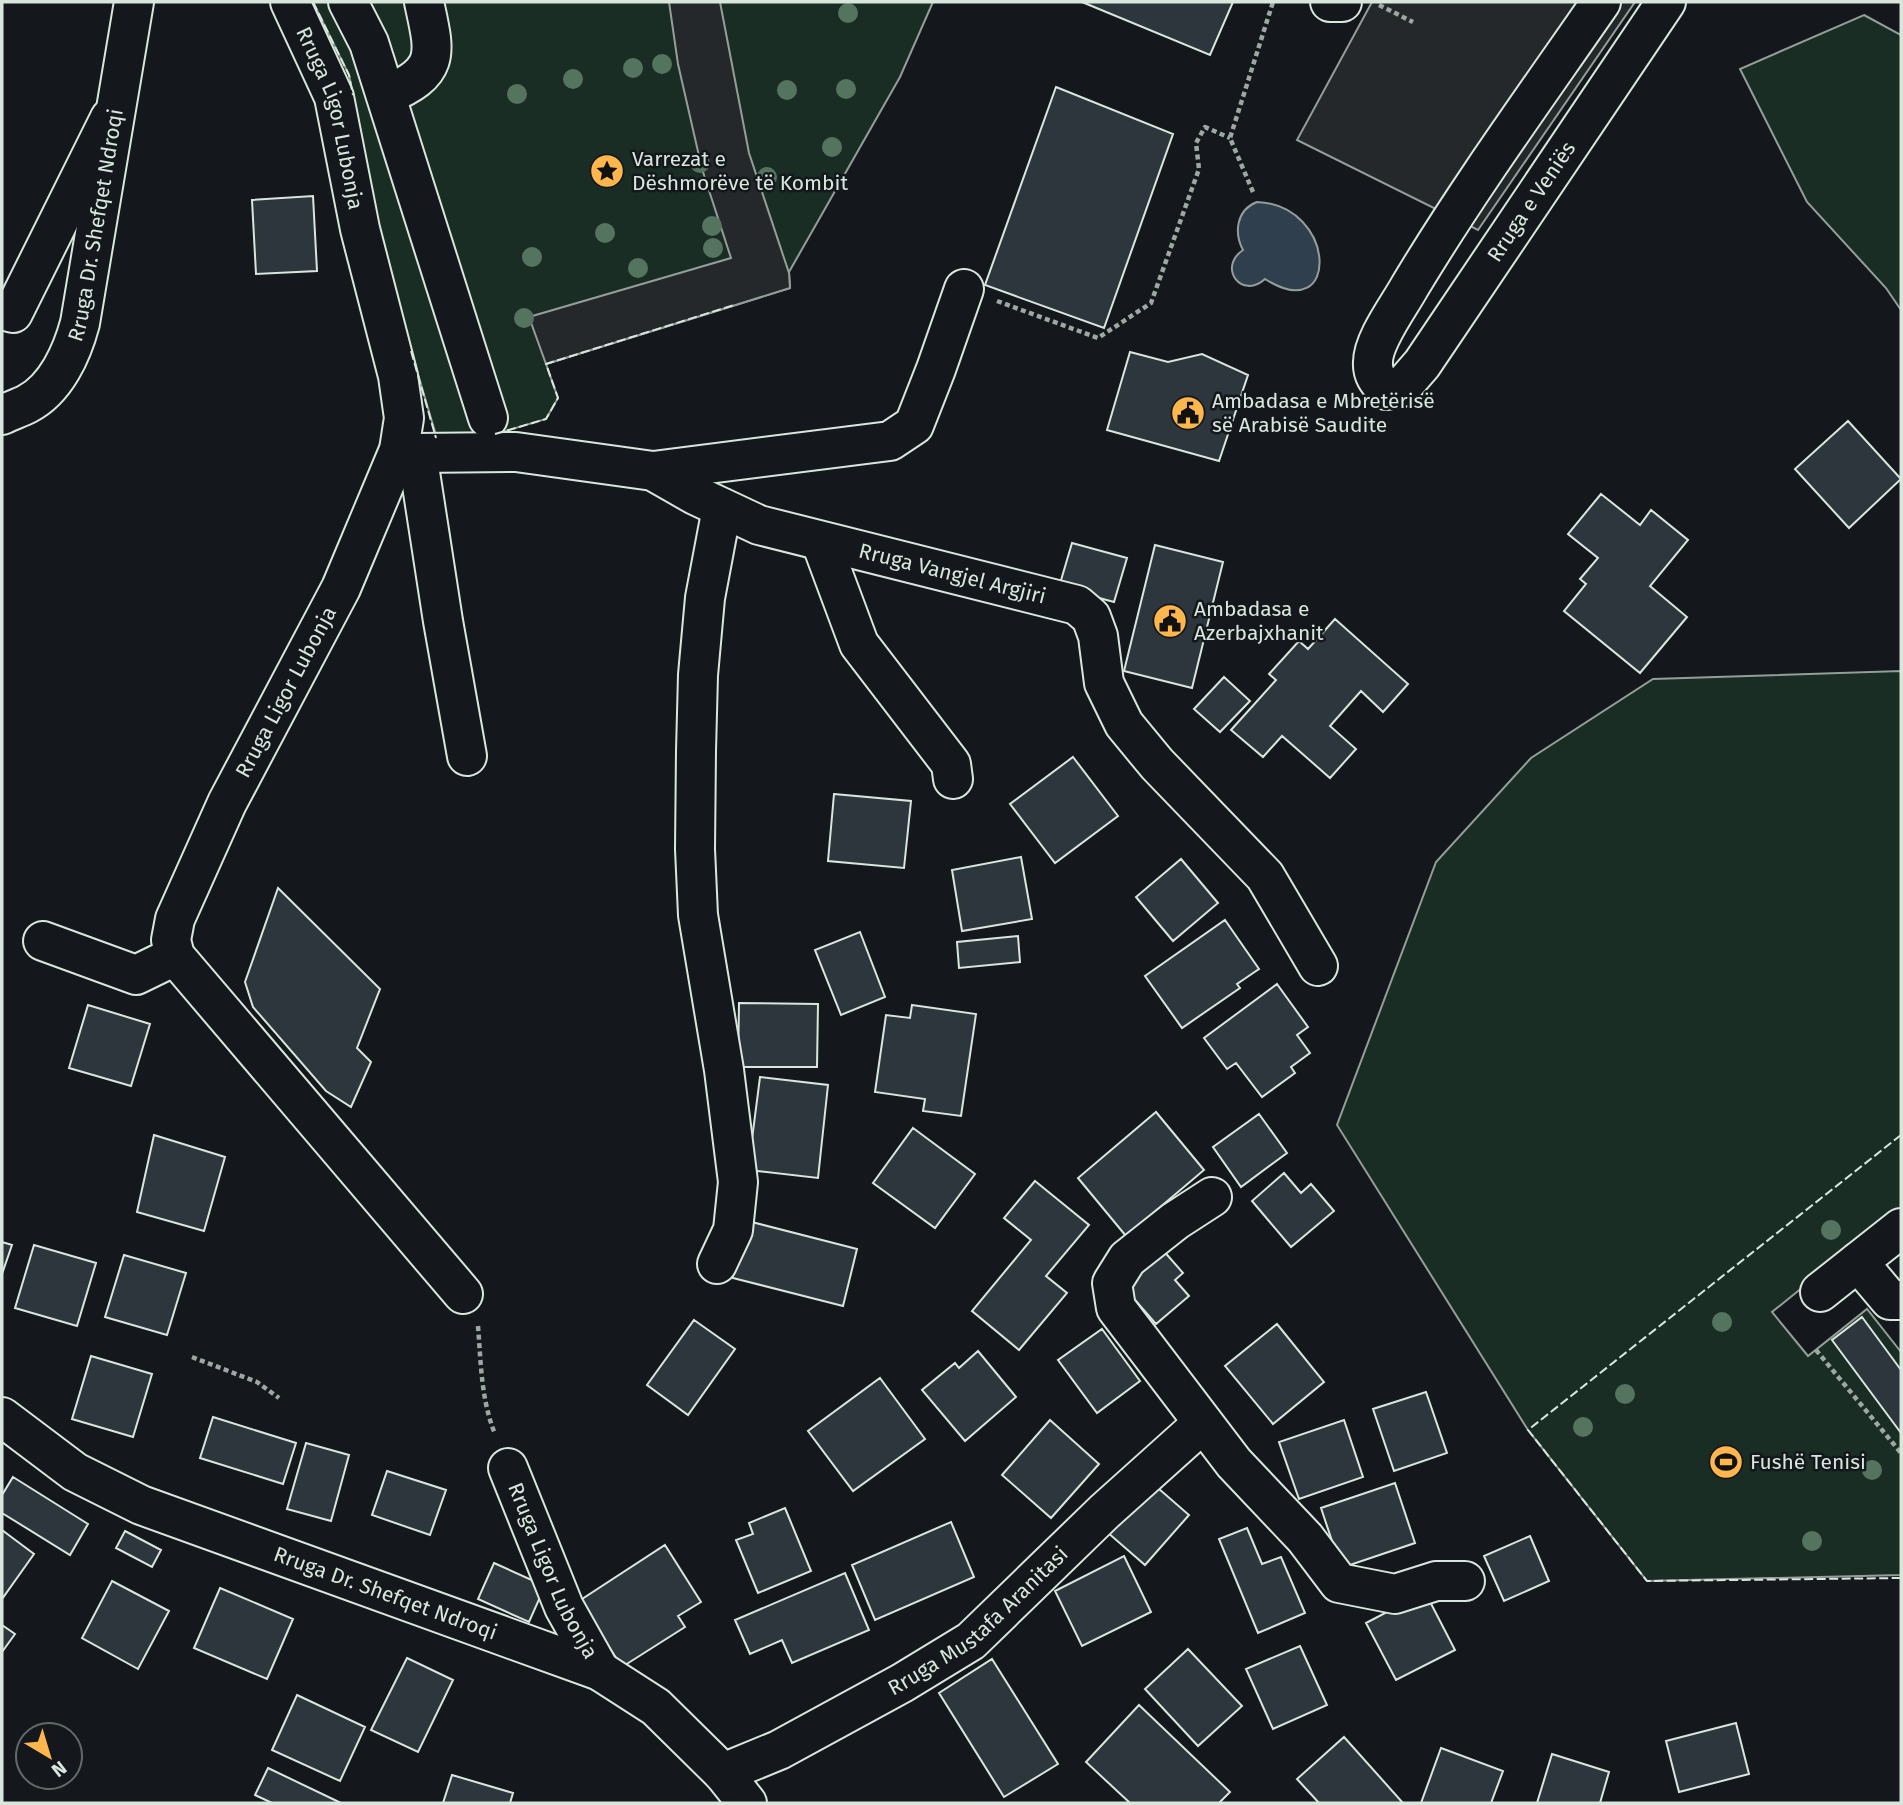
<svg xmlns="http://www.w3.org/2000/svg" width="1903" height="1805" viewBox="0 0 1903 1805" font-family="'Fira Sans',sans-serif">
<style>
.green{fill:#1a2d24;stroke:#939e99;stroke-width:2}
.parking{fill:#24282b;stroke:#939e99;stroke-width:2}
.water{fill:#2f3f4d;stroke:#939e99;stroke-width:2}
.building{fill:#2c363c;stroke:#d8e6dc;stroke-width:2}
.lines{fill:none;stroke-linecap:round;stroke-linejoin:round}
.minor-casing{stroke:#d8e6dc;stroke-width:42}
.major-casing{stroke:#d8e6dc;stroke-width:42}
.path{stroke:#9da8a2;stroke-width:4.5;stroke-dasharray:5 3.5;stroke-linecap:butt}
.minor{stroke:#14181c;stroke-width:38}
.major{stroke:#14181c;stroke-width:38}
.fence{stroke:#d8e6dc;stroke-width:2;stroke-dasharray:9 3.5;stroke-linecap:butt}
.tree{fill:#55745f}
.labels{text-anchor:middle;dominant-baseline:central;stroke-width:5;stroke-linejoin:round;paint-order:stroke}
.street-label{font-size:21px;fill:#d8e6dc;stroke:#14181c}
.poi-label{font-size:21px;fill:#d8e6dc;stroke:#14181c;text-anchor:start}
</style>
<rect width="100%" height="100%" fill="#14181c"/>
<!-- green -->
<path class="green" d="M313,2H933L900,77L789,272L790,288L546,364L558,398L546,419L462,444L438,442L386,266L349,75Z
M1864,15L1901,35V310L1886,288L1807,202L1740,69Z
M1901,671V1208L1772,1312L1808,1356L1867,1309L1901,1352V1575L1647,1581L1528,1430L1337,1125L1436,862L1531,758L1653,679Z"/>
<!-- parking -->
<path class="parking" d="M669,2H720L749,153L789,273L790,288L546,364L529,317L731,258L702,169L678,64Z
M1372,2H1635L1478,230L1297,140Z"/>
<!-- water -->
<path class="water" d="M1257,202C1337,205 1341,327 1265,279C1242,300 1217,268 1243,250C1234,233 1236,210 1257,202Z"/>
<!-- building -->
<path class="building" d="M1082,2H1233L1210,55Z
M1056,87L1173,134L1104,328L985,285Z
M313,196L317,271L256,274L252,200Z
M1130,352L1168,362L1202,354L1248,375L1219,461L1107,430Z
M1848,421L1901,479L1849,528L1795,469Z
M1601,494L1640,525L1651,510L1688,540L1650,586L1687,617L1640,673L1564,611L1586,584L1580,579L1598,558L1568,534Z
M1072,543L1127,558L1114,602L1059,587Z
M1155,545L1223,562L1192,688L1124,671Z
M1335,619L1408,684L1383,712L1361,691L1330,726L1356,749L1330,778L1282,736L1263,757L1231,730L1276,680L1269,674L1299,641L1308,649Z
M1224,677L1250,701L1220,732L1194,709Z
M1073,757L1118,816L1055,863L1010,804Z
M834,794L911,801L904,868L828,861Z
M1021,857L1032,919L962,931L952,870Z
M1181,859L1218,903L1173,941L1136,897Z
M278,888L380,989L357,1048L371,1062L351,1107L326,1091L253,1007L245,982Z
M1225,920L1259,969L1237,984L1240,988L1182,1028L1145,976Z
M860,932L885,997L841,1015L815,950Z
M1018,936L1020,962L959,968L957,942Z
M1277,984L1308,1027L1297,1035L1310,1053L1291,1067L1295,1073L1262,1097L1236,1063L1227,1069L1204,1038Z
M739,1003L818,1004L817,1067H738Z
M88,1005L150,1024L131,1086L69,1068Z
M912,1005L976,1014L961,1116L923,1111L925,1099L875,1092L886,1015L910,1018Z
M760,1077L828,1085L818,1178L748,1170Z
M1156,1112L1204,1170L1126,1236L1078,1178Z
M1259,1114L1287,1153L1241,1187L1213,1147Z
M913,1128L975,1174L935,1228L873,1183Z
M154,1135L225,1157L204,1231L137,1212Z
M1284,1173L1301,1193L1311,1184L1334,1211L1291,1247L1252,1201Z
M1035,1181L1089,1225L1046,1276L1067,1293L1019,1350L972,1311L1031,1240L1004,1218Z
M744,1220L857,1249L843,1306L729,1277Z
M2,1242L12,1245L2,1274Z
M34,1245L96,1263L77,1326L15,1308Z
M1162,1249L1183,1273L1175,1280L1189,1296L1156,1324L1121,1284Z
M124,1255L186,1273L167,1335L105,1317Z
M1862,1317L1901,1370V1433L1832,1340Z
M694,1320L735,1349L688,1415L647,1385Z
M1277,1324L1324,1382L1273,1424L1225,1366Z
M1102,1329L1140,1381L1097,1413L1058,1360Z
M978,1351L1016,1397L965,1441L922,1390L955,1363L959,1368Z
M91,1356L152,1374L133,1437L72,1419Z
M880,1378L925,1439L853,1491L808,1431Z
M1426,1392L1447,1453L1394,1471L1373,1409Z
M213,1417L296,1443L283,1484L200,1458Z
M1050,1420L1099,1464L1051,1518L1002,1475Z
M1344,1420L1363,1477L1299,1499L1279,1442Z
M306,1443L349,1455L331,1521L287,1509Z
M387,1471L446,1490L430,1535L372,1515Z
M13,1477L88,1524L70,1555L2,1513V1495Z
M1151,1482L1189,1515L1145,1565L1107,1532Z
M1395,1483L1415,1543L1341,1568L1321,1508Z
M785,1508L811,1571L758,1593L736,1540L753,1534L749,1523Z
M951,1522L974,1577L875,1620L852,1565Z
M1247,1528L1262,1564L1281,1557L1305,1613L1258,1633L1219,1539Z
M2,1530L34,1554L2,1599Z
M125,1531L161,1550L152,1567L116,1548Z
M1530,1536L1549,1581L1504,1601L1484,1556Z
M665,1545L701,1602L678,1616L685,1627L622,1667L579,1601Z
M1124,1556L1151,1612L1082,1646L1055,1591Z
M494,1563L545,1586L529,1622L478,1599Z
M845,1573L869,1630L792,1663L782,1640L750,1654L735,1620Z
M112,1581L169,1611L138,1669L82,1638Z
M220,1588L293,1619L267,1679L194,1648Z
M1425,1592L1455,1650L1396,1680L1366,1623Z
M2,1625L15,1634L2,1652Z
M1300,1646L1327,1705L1273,1729L1246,1669Z
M1188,1649L1242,1706L1198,1746L1145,1689Z
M407,1658L453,1680L418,1752L371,1730Z
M992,1659L1058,1764L1004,1797L939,1693Z
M297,1695L365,1727L340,1781L272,1750Z
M1139,1705L1230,1792L1219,1803H1130L1086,1762Z
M1736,1723L1749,1774L1679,1792L1666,1741Z
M1344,1737L1403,1803H1319L1297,1779Z
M1441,1748L1503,1771L1491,1803H1421Z
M1552,1754L1609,1772L1600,1803H1537Z
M268,1768L341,1803H272L255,1795Z
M452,1775L513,1793L510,1803H443Z"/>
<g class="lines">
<!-- minor casing -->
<g class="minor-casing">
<g id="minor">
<path id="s1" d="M290,2L334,97L360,229L398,376L404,418L399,450L341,588L227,803L175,919L171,940L175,956L463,1294"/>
<path d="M348,2L369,43L488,418"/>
<path d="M1330,2H1342"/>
<path id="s2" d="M1601,2C1536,96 1469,188 1410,286C1399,306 1373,340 1373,362C1372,375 1379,382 1386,390L1402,387L1422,364L1666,2"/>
<path d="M386,95C442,72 435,53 424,2"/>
<path d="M2,310L13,313L110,118"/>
<path id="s3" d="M399,450L417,453L516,452L653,471L695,495L759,525L1077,605L1091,617L1098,636L1104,683L1124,724L1157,764L1265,876L1318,966"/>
<path d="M417,453L443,621L467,756"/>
<path d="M653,471L890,441L914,425L936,369L964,289"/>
<path d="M821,542L859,644L951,764L953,779"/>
<path d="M43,941L136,975L175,956"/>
<path d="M1212,1197L1175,1221L1127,1259L1112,1283L1116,1308L1234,1463L1305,1538L1339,1583L1395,1594L1436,1581H1465"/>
<path d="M1858,1262L1890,1300H1901"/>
<path d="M717,1264L733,1230L738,1182L724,1070L698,915L695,849L696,751L698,675L705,598L722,508"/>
<path d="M1820,1292L1901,1228"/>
<path id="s4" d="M508,1468L564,1607L600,1671"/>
<path id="s5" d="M723,1773L779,1750L902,1683L971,1641L1105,1511L1203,1423"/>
</g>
</g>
<!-- major casing -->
<g class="major-casing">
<g id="major">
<path id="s6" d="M2,415C10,411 19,408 27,404C56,389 72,353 80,323L134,2"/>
<path id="s7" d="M2,1417L75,1472L141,1505L600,1671L656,1707L723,1773L747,1803"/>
</g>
</g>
<!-- path -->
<path class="path" d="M1379,5L1413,22
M1253,192L1230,138L1273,2
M997,301L1098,338L1151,303L1199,169L1196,143L1205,127L1230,138
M478,1326C481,1364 481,1399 495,1434
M1816,1350L1901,1453
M192,1357L257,1382L279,1398"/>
<!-- minor -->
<use href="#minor" class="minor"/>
<!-- major -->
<use href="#major" class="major"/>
<!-- fence -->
<path class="fence" d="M313,2L349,75L353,95
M411,351L436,438
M495,434L546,419L558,398L546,364L734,305
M1901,1135L1528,1430L1647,1581L1901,1578"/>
</g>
<!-- trees -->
<g class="tree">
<circle cx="848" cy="13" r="10"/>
<circle cx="662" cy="64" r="10"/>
<circle cx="633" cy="68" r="10"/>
<circle cx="573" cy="79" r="10"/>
<circle cx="846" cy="89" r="10"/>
<circle cx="787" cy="90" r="10"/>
<circle cx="517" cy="94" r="10"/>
<circle cx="832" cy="147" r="10"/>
<circle cx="700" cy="163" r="10"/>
<circle cx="767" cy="177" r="10"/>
<circle cx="712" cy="226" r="10"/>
<circle cx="605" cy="233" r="10"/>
<circle cx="713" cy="248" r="10"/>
<circle cx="532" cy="257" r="10"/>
<circle cx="638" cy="268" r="10"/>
<circle cx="524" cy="318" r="10"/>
<circle cx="1831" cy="1230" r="10"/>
<circle cx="1722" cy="1322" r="10"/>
<circle cx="1625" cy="1394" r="10"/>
<circle cx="1583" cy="1427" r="10"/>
<circle cx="1872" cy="1470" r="10"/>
<circle cx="1812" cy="1541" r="10"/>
</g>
<!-- icons -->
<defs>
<g id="sight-disc" transform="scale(1.75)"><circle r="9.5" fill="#ffb74d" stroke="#14181c"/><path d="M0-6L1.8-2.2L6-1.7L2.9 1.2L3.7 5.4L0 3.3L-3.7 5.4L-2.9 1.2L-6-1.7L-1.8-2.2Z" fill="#111"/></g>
<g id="civic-disc" transform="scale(1.75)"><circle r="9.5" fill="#ffb74d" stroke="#14181c"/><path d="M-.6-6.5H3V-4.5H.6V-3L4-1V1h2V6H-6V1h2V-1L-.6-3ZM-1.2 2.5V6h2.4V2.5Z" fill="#111"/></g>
<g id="stadium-disc" transform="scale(1.75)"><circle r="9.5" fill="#ffb74d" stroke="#14181c"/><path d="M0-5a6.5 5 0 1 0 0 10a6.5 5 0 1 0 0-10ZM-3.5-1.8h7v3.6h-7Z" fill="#111"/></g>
</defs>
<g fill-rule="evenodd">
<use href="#sight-disc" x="607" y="171"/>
<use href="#civic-disc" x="1188" y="413"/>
<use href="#civic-disc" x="1170" y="621"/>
<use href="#stadium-disc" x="1726" y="1462"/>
</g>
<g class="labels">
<!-- street labels -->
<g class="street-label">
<text stroke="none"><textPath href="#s1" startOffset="124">Rruga Ligor Lubonja</textPath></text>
<text stroke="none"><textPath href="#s2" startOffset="702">Rruga e Veniës</textPath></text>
<text stroke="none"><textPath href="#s6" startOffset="226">Rruga Dr. Shefqet Ndroqi</textPath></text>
<text stroke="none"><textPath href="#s3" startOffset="574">Rruga Vangjel Argjiri</textPath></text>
<text transform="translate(286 692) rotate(-62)">Rruga Ligor Lubonja</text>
<text stroke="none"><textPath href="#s4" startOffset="112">Rruga Ligor Lubonja</textPath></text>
<text stroke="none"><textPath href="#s7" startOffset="425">Rruga Dr. Shefqet Ndroqi</textPath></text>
<text stroke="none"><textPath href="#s5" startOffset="299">Rruga Mustafa Aranitasi</textPath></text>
</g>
<!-- poi labels -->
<g class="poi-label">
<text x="632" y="159">Varrezat e<tspan x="632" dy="24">Dëshmorëve të Kombit</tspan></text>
<text x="1212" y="401">Ambadasa e Mbretërisë<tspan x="1212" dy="24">së Arabisë Saudite</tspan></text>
<text x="1194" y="609">Ambadasa e<tspan x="1194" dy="24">Azerbajxhanit</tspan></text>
<text x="1750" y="1462">Fushë Tenisi</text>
</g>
</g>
<!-- border -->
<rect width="1903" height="1805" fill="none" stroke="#d8e6dc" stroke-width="7"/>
<!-- north arrow -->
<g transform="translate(49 1756) rotate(142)"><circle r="33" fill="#14181c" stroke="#626a69" stroke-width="2"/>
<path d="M0-5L12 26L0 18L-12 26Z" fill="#ffb74d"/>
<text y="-10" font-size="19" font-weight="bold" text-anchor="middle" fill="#d8e6dc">N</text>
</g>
</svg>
